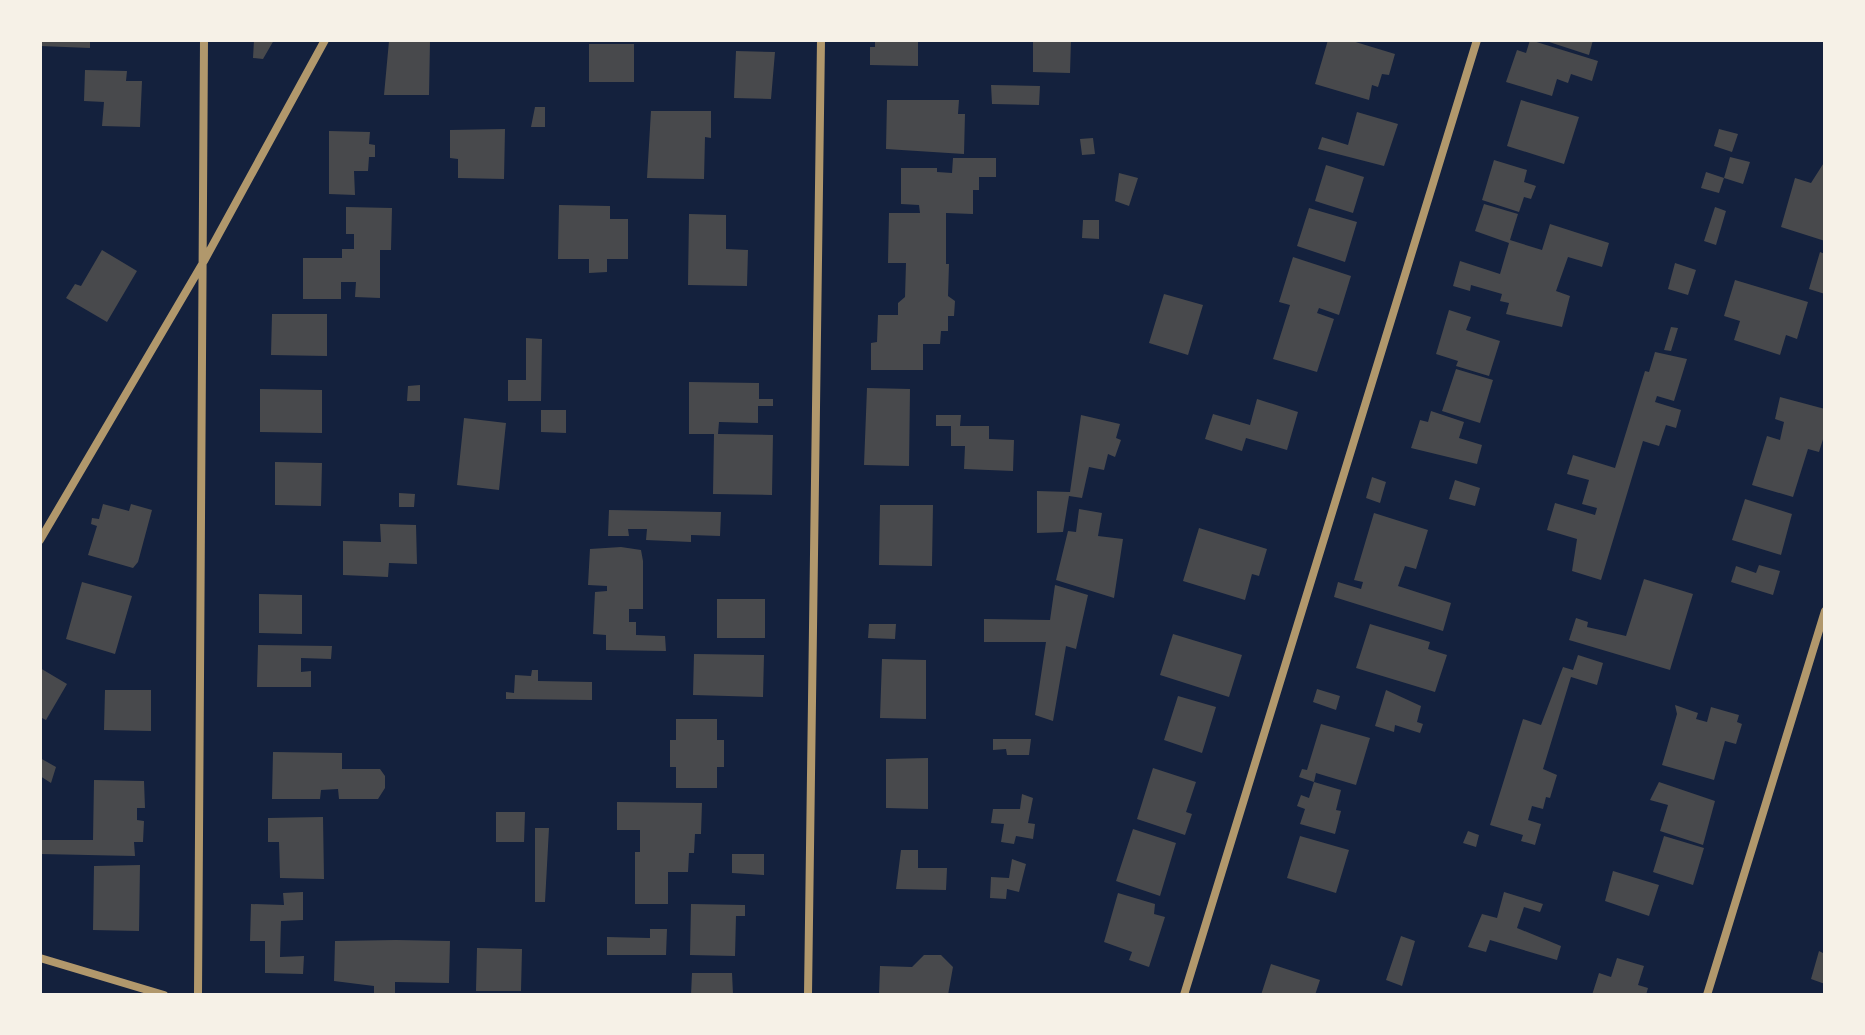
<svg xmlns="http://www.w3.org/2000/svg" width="1865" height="1035" viewBox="0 0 1865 1035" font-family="Inter,sans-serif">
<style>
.building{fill:#48494c}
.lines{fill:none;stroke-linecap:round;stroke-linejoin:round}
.minor{stroke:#b1986c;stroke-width:8}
</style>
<rect width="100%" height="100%" fill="#14213d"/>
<!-- building -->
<path class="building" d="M40,40H90V48L40,46Z
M254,40H274L263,59L253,58Z
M875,40H918V66L870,65V47H875Z
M1033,40H1071L1070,73L1033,72Z
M1328,40H1349L1395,54L1389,75L1382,74L1378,87L1372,85L1369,100L1315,84Z
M1530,40L1598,61L1592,81L1571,74L1568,83L1557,79L1552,96L1506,82L1517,50L1526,53Z
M1543,40H1593L1589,55Z
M389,41H430L429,95H384Z
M589,44H634V82H589Z
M736,51L775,52L771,99L734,98Z
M85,70L127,71L126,81H142L140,127L102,126L104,102L84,101Z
M991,85L1040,86L1039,105L992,104Z
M887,100H959L958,114H965L964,154L886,149Z
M1521,100L1579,117L1564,164L1507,146Z
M535,107H545V127H531Z
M651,111H711V138L705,137L704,179L647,178Z
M1357,112L1398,124L1384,166L1318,149L1322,137L1348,145Z
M505,129L504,179L458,178V159L450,158V130Z
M1719,129L1738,134L1732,152L1714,146Z
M329,131L370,132L369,144L375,145V157H369L368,171H354L355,195L329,194Z
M1093,138L1095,154L1082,155L1080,139Z
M1730,157L1750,162L1743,184L1724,178L1719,193L1701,188L1706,172L1724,178Z
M953,158H996V177H979V190H973V214L946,213V264H949L948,296L955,301L954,316H948V331H941L940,344H923V370H871V343L877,342L878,315H898V303L905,297L906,263H888L889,213H920L919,205L901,204V168H937V172L952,173Z
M1494,160L1527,170L1524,182L1536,186L1531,199L1524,197L1519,212L1482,200Z
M1825,161V241L1781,227L1795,178L1811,183Z
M1326,165L1364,177L1353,213L1315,201Z
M1119,173L1138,178L1129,206L1115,201Z
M1484,204L1518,214L1510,240L1542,250L1550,224L1609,243L1602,267L1568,257L1556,291L1570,296L1562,327L1506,314L1509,303L1500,301L1502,294L1471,285L1470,291L1453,286L1460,261L1500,274L1509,243L1475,231Z
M559,205L610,206V219H628V259H607V272L589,273V259H558Z
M346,207L392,208L391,250H380V298L355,297L356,282H341V299H303V258H342V249H354V234H346Z
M1715,207L1726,211L1716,245L1704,241Z
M1309,208L1357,222L1345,262L1297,246Z
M689,214L726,215V249L748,250L747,286L688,285Z
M1083,220H1099V239L1082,238Z
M102,250L137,271L107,322L66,298L75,284L81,286Z
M1820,252L1825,254V294L1809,289Z
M1293,257L1351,276L1339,315L1319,308L1317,313L1334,319L1317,372L1273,359L1290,305L1279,302Z
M1675,263L1696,270L1688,295L1668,289Z
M1735,280L1808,302L1797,339L1786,335L1780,355L1734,340L1740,321L1724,316Z
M1164,294L1203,305L1188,355L1149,343Z
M1449,310L1471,317L1466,330L1500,341L1489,376L1456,366L1458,361L1436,354Z
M272,314H327V356L271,355Z
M1671,327L1678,328L1671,351L1664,350Z
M526,338L542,339L541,401H508V380H526Z
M1655,352L1687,359L1674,401L1657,396L1655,402L1681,410L1676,428L1666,425L1659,446L1643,441L1601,580L1572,571L1577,539L1547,530L1555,503L1595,515L1597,508L1582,504L1589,480L1567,474L1573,455L1615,468L1645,371L1649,372Z
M1456,369L1493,380L1480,423L1442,411Z
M689,382L759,383V399H773V406H758V423L719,422L718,434L773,435L772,495L713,494L714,434H689Z
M420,385V401H407L408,386Z
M867,388L910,389L909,466L864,465Z
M260,389L322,390V433L260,432Z
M1780,397L1825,409V433L1819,452L1808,449L1793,497L1752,485L1767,436L1780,440L1784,422L1775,419Z
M1257,399L1298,412L1287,450L1246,438L1242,451L1205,439L1213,414L1250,425Z
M541,410H566V433L541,432Z
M1431,411L1464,422L1459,438L1482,445L1477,464L1411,448L1420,420L1428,422Z
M936,415H961L960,426H989V439L1014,440L1013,471L964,469L965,446H951V426H936Z
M1081,415L1120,424L1116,438L1121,440L1115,457L1108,454L1104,470L1089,467L1082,498L1069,496L1063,532L1037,533V491L1070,492Z
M464,418L506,423L499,490L457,485Z
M275,462L322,463L321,506L275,505Z
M1372,477L1386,482L1380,503L1366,498Z
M1455,480L1480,488L1475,506L1449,499Z
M399,493L415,494L414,507H399Z
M1745,499L1792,514L1781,555L1732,540Z
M103,504L129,511L131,504L152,510L138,562L133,568L88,555L97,526L91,524L92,518L99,519Z
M880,505H933L932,566L879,565Z
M1079,509L1102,513L1098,536L1123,539L1114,598L1056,580L1068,531L1076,532Z
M609,510L721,512L720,536L691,535V542L646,540L647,529H628L629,536H608Z
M1374,513L1428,530L1416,569L1405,566L1398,586L1451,603L1443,631L1334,597L1338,582L1361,589L1363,582L1354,580Z
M380,524L416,525L417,564L389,563L388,577L343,575V541L381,542Z
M1199,528L1267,549L1259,576L1252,574L1245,600L1183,581Z
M621,547L641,550L643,561V609H629V622H636V635L665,636L666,651L606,650V635L593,634L595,592L607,591V586L588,585L590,549Z
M1759,565L1780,571L1773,595L1731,582L1736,566L1756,573Z
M1644,579L1693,594L1670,670L1569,640L1576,618L1588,622L1587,627L1626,636Z
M82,582L132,596L115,654L66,639Z
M1055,585L1088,595L1076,649L1066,646L1053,721L1035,715L1046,642H984V619L1050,620Z
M259,594L302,595V634L259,633Z
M717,599H765V638H717Z
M869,624H896L895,639L868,638Z
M1370,624L1430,642L1428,649L1447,655L1435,692L1356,668Z
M1173,634L1242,655L1229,697L1160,675Z
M258,645L332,646L331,659L301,658V672L311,671V687H257Z
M694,654L764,655L763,697L693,695Z
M1578,655L1603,663L1597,685L1571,677L1543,769L1557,775L1550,798L1546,797L1543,809L1532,806L1528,820L1541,824L1535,845L1521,841L1523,835L1490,825L1523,719L1541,725L1563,667L1573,670Z
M882,659L926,660V719L880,718Z
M40,668L67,684L46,720L40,717Z
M532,670H538V681L592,682V700L506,699V692L514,693L515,675L531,676Z
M1317,689L1340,696L1336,710L1313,702Z
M105,690H151V731L104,730Z
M1386,690L1421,706L1417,722L1423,724L1420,733L1395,725L1394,732L1375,726Z
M1178,696L1216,707L1202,753L1164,740Z
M1675,705L1698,713L1696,719L1707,722L1711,707L1739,715L1737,722L1742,724L1736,744L1725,741L1714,780L1662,765L1677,714Z
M676,719H717V740H724V767H717V788H676V767H670V740H676Z
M1321,724L1370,738L1356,785L1316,773L1314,782L1299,777L1302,769L1307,770Z
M993,739H1031L1029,755H1007L1006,749L993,750Z
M273,752L342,753V769H380L385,776V788L378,799H339L338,789L321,790L320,799H272Z
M40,758L56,767L51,783L40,776Z
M928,758V809L886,808V759Z
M1153,768L1196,782L1186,812L1192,814L1185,835L1137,819Z
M94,780L144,781L145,808H137V820L144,821L143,842H134L135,856L40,854V840H93Z
M1314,782L1341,790L1336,810L1341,811L1335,834L1300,824L1305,809L1297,806L1301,795L1309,798Z
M1659,782L1715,801L1703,845L1660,831L1668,805L1650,800Z
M1022,794L1033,798L1028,823L1035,824L1033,839L1016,836L1014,844L1001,842L1004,824L991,823L993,809H1020Z
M617,802L702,803L701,834H695L694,853H689L688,872H668V904H635V852H640V830H617Z
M496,812H525L524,842H496Z
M323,817L324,879L280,878L279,842H268V818Z
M535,828H549L545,902H535Z
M1133,829L1176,843L1160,896L1116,881Z
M1468,831L1479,835L1476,847L1463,843Z
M1300,836L1349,850L1336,893L1287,878Z
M1664,836L1704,848L1693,885L1653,872Z
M901,850H918V868H947L946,890L896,889Z
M732,854H764V875L732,873Z
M1012,859L1026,864L1019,892L1007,889L1006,899L990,898L991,877L1009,878Z
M140,865L139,931L93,930L94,866Z
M1613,871L1659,885L1649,916L1605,901Z
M303,892V920L281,921L280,957L304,956L303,974L265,973V941H250L251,904L284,905L283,893Z
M1504,892L1543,904L1540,912L1524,907L1517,928L1561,946L1557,960L1490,940L1486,952L1468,947L1482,914L1497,918Z
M1118,893L1155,904L1154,914L1165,917L1149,967L1129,960L1132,952L1104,942Z
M691,904L745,905V916H736L735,956L690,955Z
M650,929H667L666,955H607V937L650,938Z
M1401,936L1415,941L1402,986L1386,980Z
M396,940L450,941L449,983L395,982V995H374V986L334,981L335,941Z
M477,948L522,949L521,991H476Z
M1819,951L1825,954V984L1811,979Z
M924,955H941L953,967L948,995H879L880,966L912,967Z
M1617,958L1644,966L1638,985L1648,988L1646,995H1592L1599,973L1611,977Z
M1271,964L1320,980L1315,995H1261Z
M692,973H732L733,994L691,995Z"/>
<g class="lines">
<!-- minor -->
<path class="minor" d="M40,540L204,261L325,40
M40,958L164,995
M198,995L204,40
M808,995L821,40
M1184,995L1477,40
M1707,995L1825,611"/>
</g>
<!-- border -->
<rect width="1865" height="1035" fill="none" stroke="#f6f1e7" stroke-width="84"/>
</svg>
